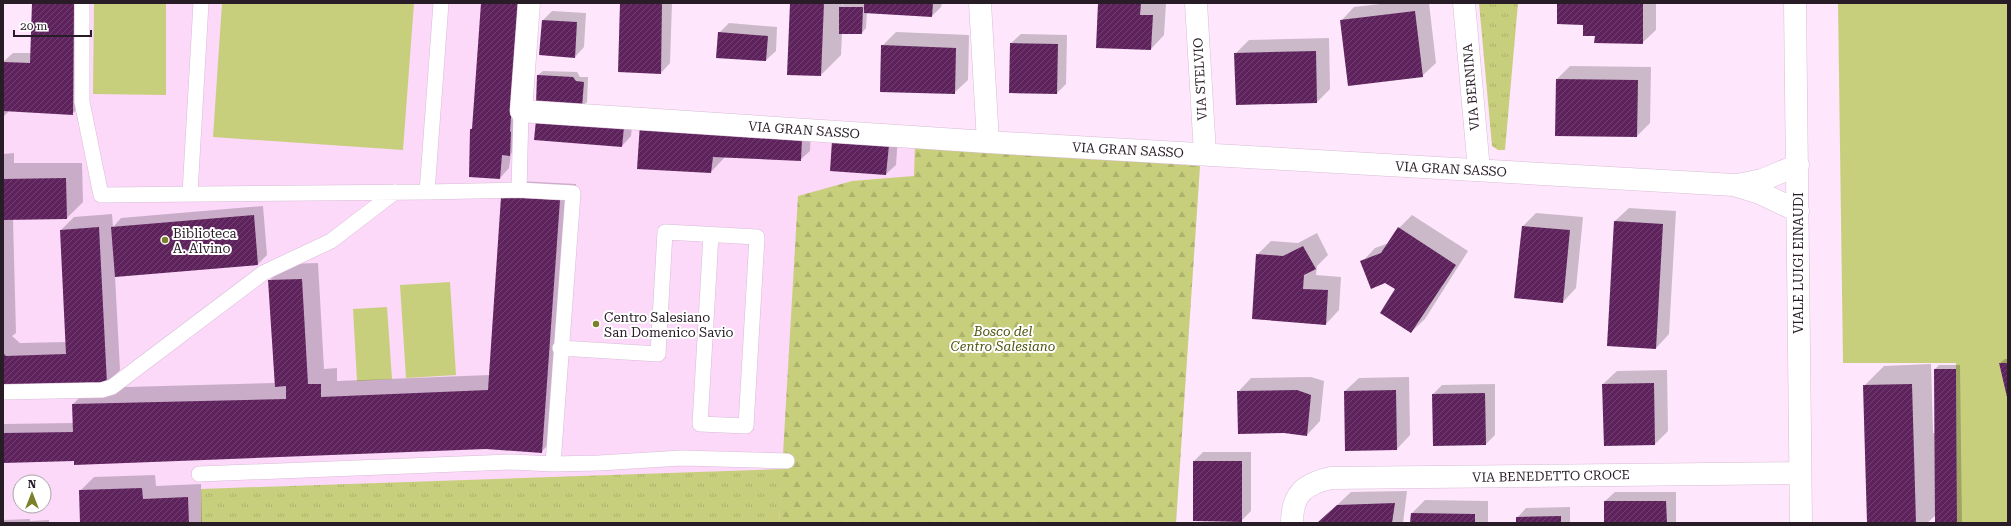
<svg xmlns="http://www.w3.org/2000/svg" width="2011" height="526" viewBox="0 0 2011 526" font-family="'Roboto Serif',serif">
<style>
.built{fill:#fcd8f9;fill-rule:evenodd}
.grass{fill:url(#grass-tufts)}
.forest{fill:url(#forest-firs)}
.park{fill:#c8cf7c}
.shadow{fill:#0003}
.building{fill:url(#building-hatch)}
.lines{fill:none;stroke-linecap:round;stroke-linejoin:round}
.lane-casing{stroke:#d8bcd6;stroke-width:16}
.street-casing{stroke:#d8bcd6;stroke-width:23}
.lane{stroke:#fff;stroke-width:15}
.street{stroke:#fff;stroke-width:22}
.poi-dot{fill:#7b812b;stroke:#fff;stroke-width:1.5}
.labels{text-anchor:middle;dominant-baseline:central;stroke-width:4;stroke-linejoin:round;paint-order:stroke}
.street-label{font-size:13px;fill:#281d27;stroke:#fff}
.poi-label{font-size:13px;fill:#281d27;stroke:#fff;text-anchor:start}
.park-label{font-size:13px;font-style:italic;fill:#515510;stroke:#fff}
</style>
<defs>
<pattern id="grass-tufts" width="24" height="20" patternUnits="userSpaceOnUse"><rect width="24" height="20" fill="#c8cf7c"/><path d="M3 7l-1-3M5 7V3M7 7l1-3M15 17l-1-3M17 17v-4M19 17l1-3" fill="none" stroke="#acb16b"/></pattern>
<pattern id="forest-firs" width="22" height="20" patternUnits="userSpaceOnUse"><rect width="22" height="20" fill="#c8cf7c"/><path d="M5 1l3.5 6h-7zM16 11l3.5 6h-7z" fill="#acb16b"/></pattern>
<pattern id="building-hatch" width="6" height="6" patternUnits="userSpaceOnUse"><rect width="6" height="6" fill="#5e235d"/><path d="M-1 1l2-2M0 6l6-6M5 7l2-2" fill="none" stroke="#714170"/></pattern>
</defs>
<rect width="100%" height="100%" fill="#fee6fc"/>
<!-- built -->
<path class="built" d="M32,3H519L511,120L1200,166L1176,523H3V62L30,63ZM20,482H44V506H20Z"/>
<!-- grass -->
<path class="grass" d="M1479,3H1518L1505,150H1498L1492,146Z
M783,469L779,523H201V489Z"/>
<!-- forest -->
<path class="forest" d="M915,146L1200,166L1176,523H779L798,196L852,181L914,176Z"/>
<!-- park -->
<path class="park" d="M94,3H166V95L93,94Z
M222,3H414L403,150L213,137Z
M1838,3H2008V363H1999L2008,399V523H1957L1956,363H1843Z
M450,282L456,375L406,378L400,285Z
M387,307L392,379L357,381L353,309Z
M445,520V523L219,522Z"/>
<!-- shadow -->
<path class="shadow" d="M33,3H89V97L72,114L10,110L3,117V62L13,53H31Z
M482,3H533L519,145L511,154L509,168L500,178L470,176L471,129L473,127Z
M622,3H672L670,63L661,73Z
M791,3H842V5L845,3H942L941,7L932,16L867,12L866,28L862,33H842L841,55L821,75Z
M1099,3H1166L1164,35L1151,49Z
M1389,3H1429L1436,63L1422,76L1341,21L1354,7Z
M1558,3H1656V30L1642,43L1584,24Z
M552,11L586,13L584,47L575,57L543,20Z
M729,23L777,27L776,51L766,60L717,57L719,33Z
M896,32L969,35L968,80L954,93L882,46Z
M1021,34L1067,35L1066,84L1057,93L1011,43Z
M1329,38L1330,89L1317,102L1237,104L1235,54L1249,40Z
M1570,66L1651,67L1650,123L1637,136L1557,79Z
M543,71L577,72L580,77H588L587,102L582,106L538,75Z
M547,111L633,118L631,136L622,146Z
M811,129L810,151L800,160L725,157L711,172L638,168Z
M898,136L896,165L886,174L833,141Z
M14,153V163H82L83,202L67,218L13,219L16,333L12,336L20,343L67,342L61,230L74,217L112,214L113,227L121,218L263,206L267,255L258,264L115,276L120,370L107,383L3,385V154Z
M518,181L576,184L558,435L541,452L486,448L3,462V424L73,423V404L89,388L275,383L269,281L286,264L318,263L324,369L337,368V381L490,375L502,197Z
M1629,208L1676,211L1669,334L1656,348L1615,221Z
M1536,213L1583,217L1576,288L1563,302L1523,226Z
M1412,215L1468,251L1425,319L1411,332L1396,289L1362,262L1375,248L1389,243L1399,228Z
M1317,233L1328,255L1317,266L1316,275L1341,277L1339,310L1326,324L1257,255L1271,241L1298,243Z
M2005,359H2008V395L2000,363Z
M1931,364L1933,433H1935V369L1939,365H1960L1962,523H1936V515L1927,523H1868L1864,386L1884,366Z
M1667,370L1668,431L1655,444L1605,445L1603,384L1617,371Z
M1311,377L1324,381L1320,421L1307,435L1238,392L1251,378Z
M1409,377L1410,435L1397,449L1345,391L1359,378Z
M1495,384V435L1486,444L1433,394L1442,385Z
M1203,452H1251V511L1241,521L1194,461Z
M155,475L156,486L201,484L202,523H81L80,491L94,477Z
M1407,491L1403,523H1318L1351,492Z
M1615,492H1676V523H1605V501Z
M1425,500L1488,501V523H1411L1412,513Z
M1570,507V523H1517V518L1526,508Z
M30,519V521L49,520V523H3V520Z"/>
<!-- building -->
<path class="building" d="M32,3H74L73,115L3,111V62L30,63Z
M481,3H519L510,131L511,132L510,156L502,155L500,179L469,177L470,129H472Z
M620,3H662L661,74L618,72Z
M790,3H824L821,76L787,75Z
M864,3H933L932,17L864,13Z
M1098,3H1141L1140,15H1153L1151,50L1096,48Z
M1557,3H1643V44L1594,43L1595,36H1583V25L1557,24Z
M839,7H863L862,34H839Z
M1415,11L1423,77L1348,86L1340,20Z
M542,20L577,22L575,58L539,55Z
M718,32L768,36L766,61L716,58Z
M1010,43L1058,44L1057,94L1009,93Z
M881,45L956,48L955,94L880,92Z
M1316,51L1317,103L1236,105L1234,53Z
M537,75L573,77L576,81L584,82L582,107L536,104Z
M1556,79L1638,80L1637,137L1555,136Z
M536,120L624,127L622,147L534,140Z
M640,124L802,138L801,161L713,157L711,173L637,169Z
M832,141L889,145L886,175L830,171Z
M66,178L67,219L3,220V179Z
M501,197L560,200L542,453L486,449L74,465V461L3,463V433L73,432L72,404L286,399V386L275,387L268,280L302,279L308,384H321V397L488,390Z
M254,215L258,265L115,277L111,227Z
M1614,221L1663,224L1656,349L1607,346Z
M1522,226L1570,230L1563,303L1514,298Z
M99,227L107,384L3,386V353L6,356L66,354L60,230Z
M1398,227L1456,265L1411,333L1380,313L1395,289L1385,283L1371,289L1360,261L1381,253Z
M1303,246L1316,269L1304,275L1303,289L1328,290L1326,325L1252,319L1256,254L1283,256Z
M1999,363H2008V397H2007Z
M1934,369H1956L1957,523H1935Z
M1654,383L1655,445L1604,446L1602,384Z
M1912,384L1916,523H1867L1863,385Z
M1297,390L1311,395L1307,436L1284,433L1238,434L1237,391Z
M1396,390L1397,450L1345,451L1344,391Z
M1485,393L1486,445L1433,446L1432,394Z
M1193,461H1242V522L1193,521Z
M142,488L143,499L188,497L189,523H80L79,490Z
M1604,501H1666L1667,523H1604Z
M1395,503L1392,523H1317L1337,505Z
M1411,513L1475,514V523H1410Z
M1561,516V523H1516V517Z"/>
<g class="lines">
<!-- lane casing -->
<g class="lane-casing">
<path id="lane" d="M82,3V102L101,195L427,192L519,190L573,193L553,464L512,462L199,474
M519,190L521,111
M427,192L441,3
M190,193L201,3
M560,348L658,354L665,232L757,237L746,426L700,424L711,235
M3,392L102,390L112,387L263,273L331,241L395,192
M553,464L599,463L682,458L787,461"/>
</g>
<!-- street casing -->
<g class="street-casing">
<path id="street" d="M529,3L521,111L988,142L1734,185L1760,193L1798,211
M980,3L988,142
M1196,3L1205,154
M1464,3L1479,170
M1795,3L1801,523
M1737,185L1762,180L1798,165
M1292,523C1292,494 1304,484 1331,478L1800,473"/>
</g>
<!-- lane -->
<use href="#lane" class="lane"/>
<!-- street -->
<use href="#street" class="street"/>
</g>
<!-- markers -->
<g class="poi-dot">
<circle cx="165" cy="240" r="4"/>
<circle cx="596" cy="324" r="4"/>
</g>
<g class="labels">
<!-- street labels -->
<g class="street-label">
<text transform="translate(1200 79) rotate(-93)">VIA STELVIO</text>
<text transform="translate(1471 87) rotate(-95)">VIA BERNINA</text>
<text transform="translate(804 130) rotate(4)">VIA GRAN SASSO</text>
<text transform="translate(1128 150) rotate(3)">VIA GRAN SASSO</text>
<text transform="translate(1451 169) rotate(3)">VIA GRAN SASSO</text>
<text transform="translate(1798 263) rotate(-90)">VIALE LUIGI EINAUDI</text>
<text transform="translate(1551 476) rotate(-1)">VIA BENEDETTO CROCE</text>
</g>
<!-- poi labels -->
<g class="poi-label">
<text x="173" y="233">Biblioteca<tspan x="173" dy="15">A. Alvino</tspan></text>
<text x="604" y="317">Centro Salesiano<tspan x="604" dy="15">San Domenico Savio</tspan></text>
</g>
<!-- park labels -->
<g class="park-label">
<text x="1003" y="331">Bosco del<tspan x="1003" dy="15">Centro Salesiano</tspan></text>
</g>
</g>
<!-- border -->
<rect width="2011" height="526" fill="none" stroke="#281d27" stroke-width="8"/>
<!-- north arrow -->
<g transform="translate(32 494)"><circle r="19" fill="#ffffff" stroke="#a9a5a9"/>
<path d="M0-3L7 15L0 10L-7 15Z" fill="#7b812b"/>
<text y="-6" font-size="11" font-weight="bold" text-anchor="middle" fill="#281d27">N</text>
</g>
<!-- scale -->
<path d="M14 30v6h77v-6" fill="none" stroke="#281d27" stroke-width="2"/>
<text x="20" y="30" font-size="12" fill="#281d27" stroke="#ffffff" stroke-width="3" paint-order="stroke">20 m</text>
</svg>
